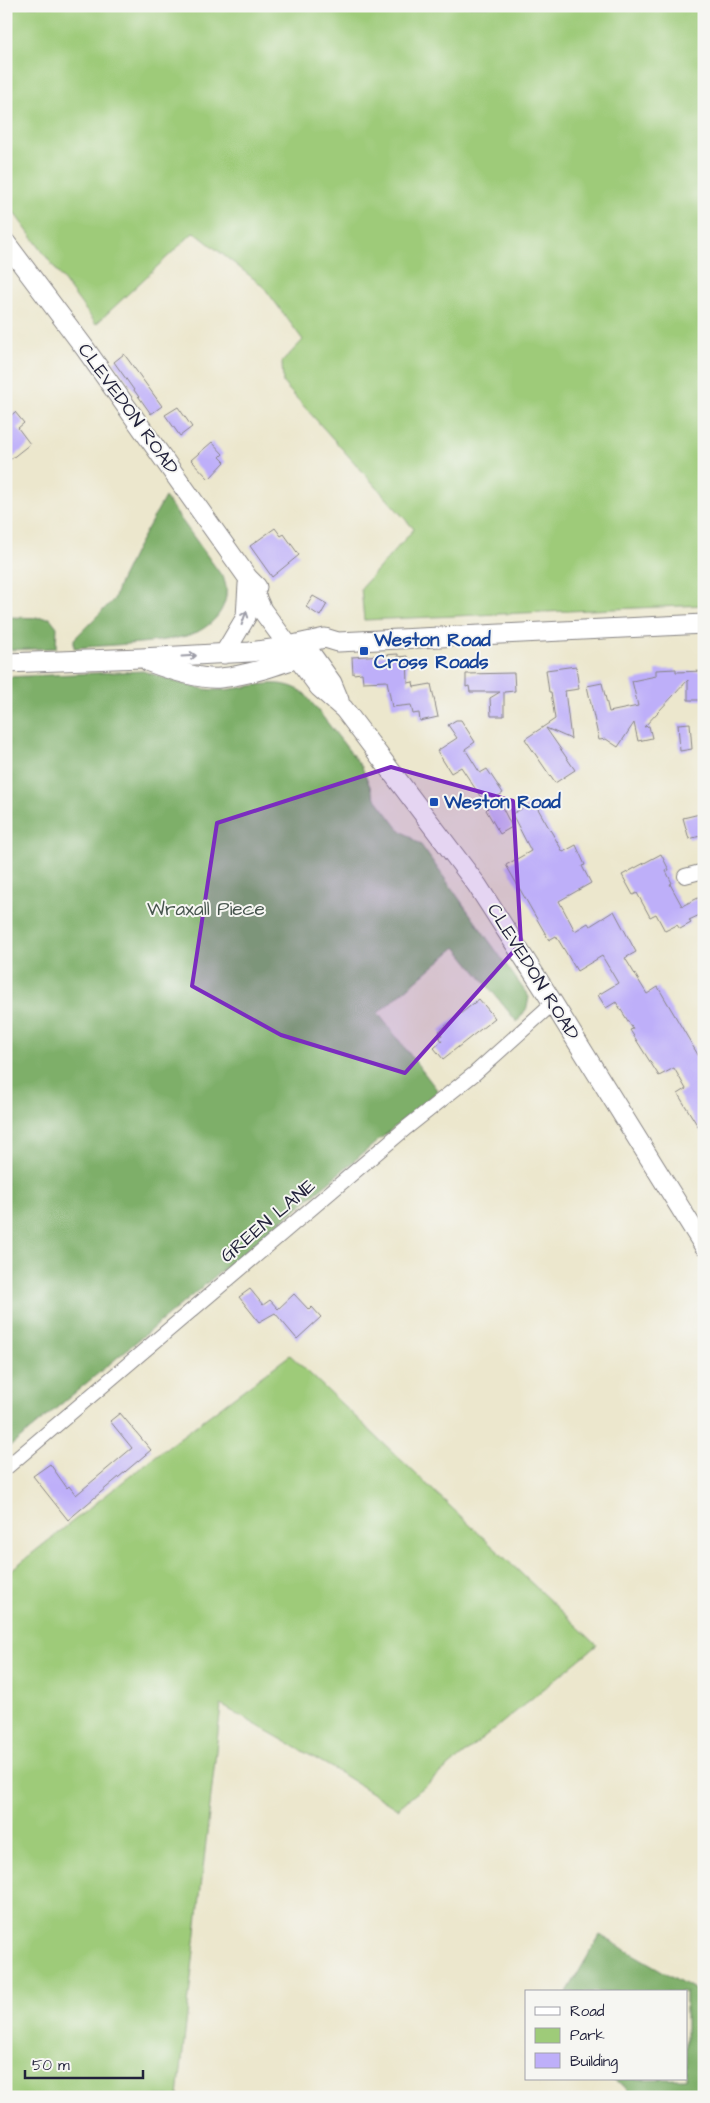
<svg xmlns="http://www.w3.org/2000/svg" width="710" height="2103" viewBox="0 0 710 2103" font-family="'Architects Daughter',sans-serif">
<style>
.green{fill:#9ecb79;stroke:#60765a}
.forest{fill:#7eaf69;stroke:#506852}
.building{fill:#beaff9}
.lines{fill:none;stroke-linecap:round;stroke-linejoin:round}
.street-casing{stroke:#878484;stroke-width:16}
.secondary-casing{stroke:#878484;stroke-width:21}
.street{stroke:#fff;stroke-width:14}
.secondary{stroke:#fff;stroke-width:19}
.oneway{stroke:#9c9ca7}
.marked{fill:#7b2cbf;fill-opacity:0.2;stroke:#7b2cbf;stroke-width:4;stroke-linejoin:round}
.transit-dot{fill:#1a4fb4;stroke:#f6f6f2;stroke-width:2}
.labels{text-anchor:middle;dominant-baseline:central;stroke-width:4;stroke-linejoin:round;paint-order:stroke}
.street-label{font-size:19px;fill:#22223b;stroke:#f6f6f2}
.transit-label{font-size:19px;font-weight:bold;fill:#164399;stroke:#f6f6f2;text-anchor:start}
.park-label{font-size:19px;fill:#47554e;stroke:#f6f6f2}
</style>
<rect width="100%" height="100%" fill="#f6f6f2"/>
<filter id="ink" filterUnits="userSpaceOnUse"><feTurbulence type="fractalNoise" baseFrequency=".02" numOctaves="2"/><feDisplacementMap in="SourceGraphic" scale="10" xChannelSelector="R" yChannelSelector="G"/><feConvolveMatrix kernelMatrix="1 2 1 2 8 2 1 2 1" color-interpolation-filters="sRGB"/></filter>
<filter id="wash" filterUnits="userSpaceOnUse"><feTurbulence type="fractalNoise" baseFrequency=".0096" numOctaves="4" result="noise"/><feDisplacementMap in="SourceGraphic" scale="20" xChannelSelector="R" yChannelSelector="G"/><feGaussianBlur stdDeviation="1.12" result="paint"/><feColorMatrix in="noise" values="0 0 0 0 0 0 0 0 0 0 0 0 0 0 0 0 0 1.4 0 .05"/><feComposite in="paint" operator="in"/></filter>
<g filter="url(#wash)">
<rect width="100%" height="100%" fill="#ece7cd"/>
<!-- green -->
<path class="green" d="M6,6H704V605L364,620L361,588L414,529L283,383L282,362L303,340L263,286L194,232L96,324L6,202Z
M290,1355L597,1645L397,1809L334,1769L221,1705L178,2097H6V1574L158,1454Z"/>
<!-- forest -->
<path class="forest" d="M165,497L224,579C234,607 209,632 182,637C149,644 109,645 74,648V639L114,599L120,582L137,547Z
M6,617L50,618L57,627L56,648L6,650Z
M143,671C166,678 191,689 215,690C245,691 279,673 305,694L362,767L374,796L398,828L421,845L529,997L527,1008L517,1022L456,947L378,1013L438,1091L6,1450V677Z
M600,1935L704,1995V2097H632L624,2086L613,2079H686V1992H567Z"/>
<g id="blocks">
<!-- building -->
<path class="building" d="M124,354L162,406L151,414L114,362Z
M178,407L192,427L180,436L165,415Z
M15,412L24,423L18,428L30,444L6,463V414L9,417Z
M212,442L223,454L220,457L225,462L209,479L191,460Z
M275,528L281,536L284,534L299,555L272,577L250,546Z
M313,596L327,604L320,616L306,607Z
M398,654V657L407,656L408,683L413,682L414,687L431,684L438,717L420,721L419,713L413,714L411,705L392,707L387,681L363,682L362,673L353,674L352,657Z
M576,666L579,689L565,691L571,739L546,728L575,770L555,783L525,739L555,719L551,692H549L546,670Z
M676,669V672L704,671V700H688V680L644,727L649,726L652,738L638,741L634,723L618,747L606,739L599,740L587,686L602,683L609,712L638,706L632,681L656,676V670Z
M514,673L515,691L504,692V716H491L490,698L500,692H470L469,686L466,687V674Z
M456,720H461L475,742L465,749L480,773L487,769L503,793L497,797L512,827L500,834L486,810L488,808L461,767L451,773L437,751L457,738L448,725Z
M690,723L692,749L680,751L678,724Z
M534,802L563,852L576,845L585,865L582,866L591,883L559,901L575,931L588,923L590,926L614,911L636,952L625,958L647,994L658,987L704,1065V1136L678,1094L686,1089L674,1068L659,1076L630,1030L633,1029L616,1002L606,1008L598,995L618,983L602,956L577,971L556,936L549,940L506,865L531,851L512,814Z
M704,813V835L689,839L683,818Z
M661,854L669,870L666,871L672,883L670,884L682,906L704,895V913L689,920L691,923L680,929L677,925L665,931L656,914L650,917L637,893L633,895L622,875Z
M479,999L495,1018L443,1059L434,1048L442,1041L439,1037L442,1035L439,1031Z
M250,1289L263,1305L270,1300L278,1309L294,1294L309,1310L312,1307L321,1317L297,1339L275,1313L259,1322L239,1297Z
M120,1413L151,1450L68,1520L33,1476L50,1464L67,1488L69,1486L76,1495L132,1448L110,1421Z"/>
</g>
</g>
<g filter="url(#ink)">
<use href="#blocks" fill-opacity="0" stroke="#878484" stroke-width="1"/>
<g class="lines">
<!-- street casing -->
<g class="street-casing">
<path id="street" d="M685,876L704,871
M6,1468L406,1128L474,1074L553,1003"/>
</g>
<!-- secondary casing -->
<g class="secondary-casing">
<path id="secondary" d="M6,243L84,347L248,578L257,587
M248,578L262,610L319,687L344,709L477,885L553,1003L704,1246
M309,651L332,683L339,700
M224,654L246,617L248,584
M149,662C168,669 200,680 220,678C250,675 280,664 309,654
M6,663L141,658L250,652L279,648L325,638L338,642L704,624"/>
</g>
<!-- street -->
<use href="#street" class="street"/>
<!-- secondary -->
<use href="#secondary" class="secondary"/>
</g>
<!-- one-way arrows -->
<defs><path id="oneway-shaft" d="M-6 0H5M1.5-3L5.5 0L1.5 3" fill="none" stroke-width="1.6" stroke-linecap="round" stroke-linejoin="round" transform="scale(1.25)"/></defs>
<g class="oneway">
<use href="#oneway-shaft" transform="translate(244 618) rotate(-71)"/>
<use href="#oneway-shaft" transform="translate(189 656) rotate(-3)"/>
</g>
</g>
<!-- marked area -->
<path class="marked" d="M391,767L513,801L521,943L405,1073L281,1035L192,986L217,823Z"/>
<!-- markers -->
<g class="transit-dot">
<rect x="359" y="646" width="10" height="10" rx="2.5"/>
<rect x="429" y="797" width="10" height="10" rx="2.5"/>
</g>
<g class="labels">
<!-- street labels -->
<g class="street-label">
<text transform="translate(128 409) rotate(54)">CLEVEDON ROAD</text>
<text transform="translate(533 972) rotate(58)">CLEVEDON ROAD</text>
<text transform="translate(268 1221) rotate(-40)">GREEN LANE</text>
</g>
<!-- transit labels -->
<g class="transit-label">
<text x="374" y="640">Weston Road<tspan x="374" dy="22">Cross Roads</tspan></text>
<text x="444" y="802">Weston Road</text>
</g>
<!-- park labels -->
<g class="park-label">
<text x="206" y="909">Wraxall Piece</text>
</g>
</g>
<!-- margin -->
<rect width="710" height="2103" fill="none" stroke="#f6f6f2" stroke-width="25"/>
<!-- legend -->
<rect x="525" y="1990" width="162" height="90" fill="#f6f6f2" stroke="#a1a1a9"/>
<rect x="535" y="2007" width="25" height="8" fill="#ffffff" stroke="#a1a1a9"/>
<text x="570" y="2016" font-size="15" fill="#22223b">Road</text>
<rect x="535" y="2028" width="25" height="15" fill="#9ecb79" stroke="#a1a1a9"/>
<text x="570" y="2040" font-size="15" fill="#22223b">Park</text>
<rect x="535" y="2053" width="25" height="15" fill="#beaff9" stroke="#a1a1a9"/>
<text x="570" y="2066" font-size="15" fill="#22223b">Building</text>
<!-- scale -->
<path d="M25 2070v8h118v-8" fill="none" stroke="#22223b" stroke-width="2.5"/>
<text x="32" y="2070" font-size="15" fill="#22223b" stroke="#f6f6f2" stroke-width="4" paint-order="stroke">50 m</text>
</svg>
